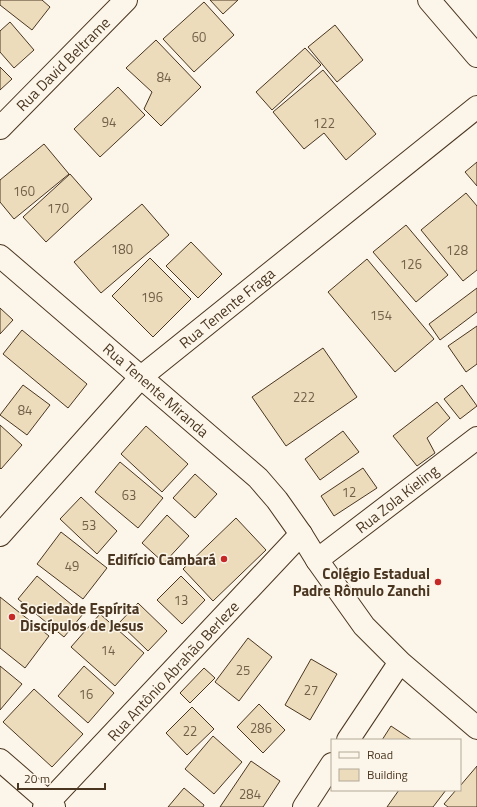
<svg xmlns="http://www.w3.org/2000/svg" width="477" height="807" viewBox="0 0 477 807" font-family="'Titillium Web',sans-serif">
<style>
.building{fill:#ecdcbc;stroke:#4a3520}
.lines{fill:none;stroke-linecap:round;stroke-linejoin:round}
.minor-casing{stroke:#4a3520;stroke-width:24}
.tertiary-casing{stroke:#4a3520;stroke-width:24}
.minor{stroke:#fbf6e9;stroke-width:22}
.tertiary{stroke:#fbf6e9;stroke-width:22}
.poi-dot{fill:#c62828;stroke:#fbf6e9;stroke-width:1.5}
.labels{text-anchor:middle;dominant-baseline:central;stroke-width:3;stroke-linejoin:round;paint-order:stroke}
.number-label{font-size:13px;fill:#725f47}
.street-label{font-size:15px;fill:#4a3520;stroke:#fbf6e9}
.poi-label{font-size:15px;font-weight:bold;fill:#4a3520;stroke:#fbf6e9;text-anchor:end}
</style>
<rect width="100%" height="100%" fill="#fbf6e9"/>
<!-- building -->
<path class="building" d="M0,0H42L50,7L32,30L0,5Z
M210,0H238L223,14Z
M204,2L234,35L194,72L163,39Z
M10,22L34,50L14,68L0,52V31Z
M335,25L363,60L337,82L308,47Z
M156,40L201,87L161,126L144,109L152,92L126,68Z
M305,48L321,65L272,110L256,92Z
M0,67L12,79L0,90Z
M323,70L376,134L346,160L324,133L304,149L273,112Z
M118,87L145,115L100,157L74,129Z
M44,144L69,174L14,219L0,202V180Z
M477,162V186L465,172Z
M70,174L92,199L46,242L23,217Z
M466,193L477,206V270L463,281L421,230Z
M142,204L169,235L101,293L74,262Z
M406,225L448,275L416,302L373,252Z
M191,242L222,274L198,298L166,266Z
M150,258L191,299L153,337L112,296Z
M367,259L434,339L395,372L328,292Z
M477,288V312L440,340L429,324Z
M0,308L13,320L0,334Z
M477,326V364L466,372L448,346Z
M22,330L87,384L68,408L3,354Z
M323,348L357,397L286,446L252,397Z
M23,385L50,405L27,435L0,415Z
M462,385L477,406L460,419L444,399Z
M437,402L450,418L427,438L435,453L417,466L393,436Z
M0,425L22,445L1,469L0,468Z
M146,426L188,464L162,492L121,454Z
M343,431L359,452L320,480L305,459Z
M120,462L163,498L138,528L95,492Z
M363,468L377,488L334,516L321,496Z
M195,474L217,494L195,518L173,498Z
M81,497L117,531L97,554L60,519Z
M167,515L189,536L164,563L142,543Z
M236,518L266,550L213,601L183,569Z
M61,532L107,568L83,599L37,564Z
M37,576L83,614L64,637L18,599Z
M181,576L205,600L182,624L157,600Z
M0,597L49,636L25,668L0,648Z
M138,603L167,631L148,651L119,623Z
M100,614L144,653L115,686L71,647Z
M248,638L272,657L239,701L215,682Z
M311,659L337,674L310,720L285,705Z
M0,666L22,684L0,710Z
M84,666L114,693L88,723L58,696Z
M204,668L215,678L190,703L180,693Z
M34,689L83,734L52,767L3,722Z
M259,704L285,730L263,753L237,727Z
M192,707L214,729L187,755L166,733Z
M391,726L412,740H382Z
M213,736L242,762L214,794L185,769Z
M251,761L280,781L263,807H220Z
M477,766V807H448L444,804L456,790H460V786Z
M184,788L204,805L203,807H168Z
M399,790H446L433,807H387Z"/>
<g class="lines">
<!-- minor casing -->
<g class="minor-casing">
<path id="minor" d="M429,0L477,56
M0,128L126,0
M0,535L141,377L477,107
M317,560L477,438
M0,760L54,807
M44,807L301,534"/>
</g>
<!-- tertiary casing -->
<g class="tertiary-casing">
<path id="tertiary" d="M0,256L258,478L277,500L301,534L317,560L364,626L400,662L477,728
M348,740L400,662
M304,807L332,764"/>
</g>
<!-- minor -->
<use href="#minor" class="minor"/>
<!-- tertiary -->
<use href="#tertiary" class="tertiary"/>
</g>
<!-- markers -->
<g class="poi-dot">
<circle cx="224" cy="559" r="4"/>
<circle cx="438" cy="582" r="4"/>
<circle cx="12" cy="617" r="4"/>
</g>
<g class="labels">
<!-- number labels -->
<g class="number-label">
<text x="199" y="37">60</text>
<text x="164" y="77">84</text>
<text x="109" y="122">94</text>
<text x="324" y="123">122</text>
<text x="24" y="191">160</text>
<text x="58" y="208">170</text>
<text x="122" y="249">180</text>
<text x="457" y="250">128</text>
<text x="411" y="264">126</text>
<text x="152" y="297">196</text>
<text x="381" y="315">154</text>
<text x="304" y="397">222</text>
<text x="25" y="410">84</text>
<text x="349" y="492">12</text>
<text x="129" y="495">63</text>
<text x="89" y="525">53</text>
<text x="72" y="566">49</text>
<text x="181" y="600">13</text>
<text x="108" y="650">14</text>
<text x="243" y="670">25</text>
<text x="311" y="690">27</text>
<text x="86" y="694">16</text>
<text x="261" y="728">286</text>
<text x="190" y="731">22</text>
<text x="250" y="794">284</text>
</g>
<!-- street labels -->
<g class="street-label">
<text transform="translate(63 64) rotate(-45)">Rua David Beltrame</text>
<text transform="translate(227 308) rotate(-39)">Rua Tenente Fraga</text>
<text transform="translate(156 390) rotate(41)">Rua Tenente Miranda</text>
<text transform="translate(397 499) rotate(-38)">Rua Zola Kieling</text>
<text transform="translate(173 671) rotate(-47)">Rua Antônio Abrahão Berleze</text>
</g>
<!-- poi labels -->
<g class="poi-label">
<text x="216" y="559">Edifício Cambará</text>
<text x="430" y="573">Colégio Estadual<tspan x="430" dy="17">Padre Rômulo Zanchi</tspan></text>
<text x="20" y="608" text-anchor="start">Sociedade Espírita<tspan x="20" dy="17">Discípulos de Jesus</tspan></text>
</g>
</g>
<!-- legend -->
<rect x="331" y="739" width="130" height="52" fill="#fbf6e9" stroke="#b4a999"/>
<rect x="339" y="752" width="20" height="6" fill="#fbf6e9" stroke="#b4a999"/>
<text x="367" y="759" font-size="12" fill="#4a3520">Road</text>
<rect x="339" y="769" width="20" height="12" fill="#ecdcbc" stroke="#b4a999"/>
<text x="367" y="779" font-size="12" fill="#4a3520">Building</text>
<!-- scale -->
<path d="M18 783v6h87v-6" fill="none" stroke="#4a3520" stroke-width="2"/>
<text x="24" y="783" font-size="12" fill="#4a3520" stroke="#fbf6e9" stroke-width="3" paint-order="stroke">20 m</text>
</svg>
